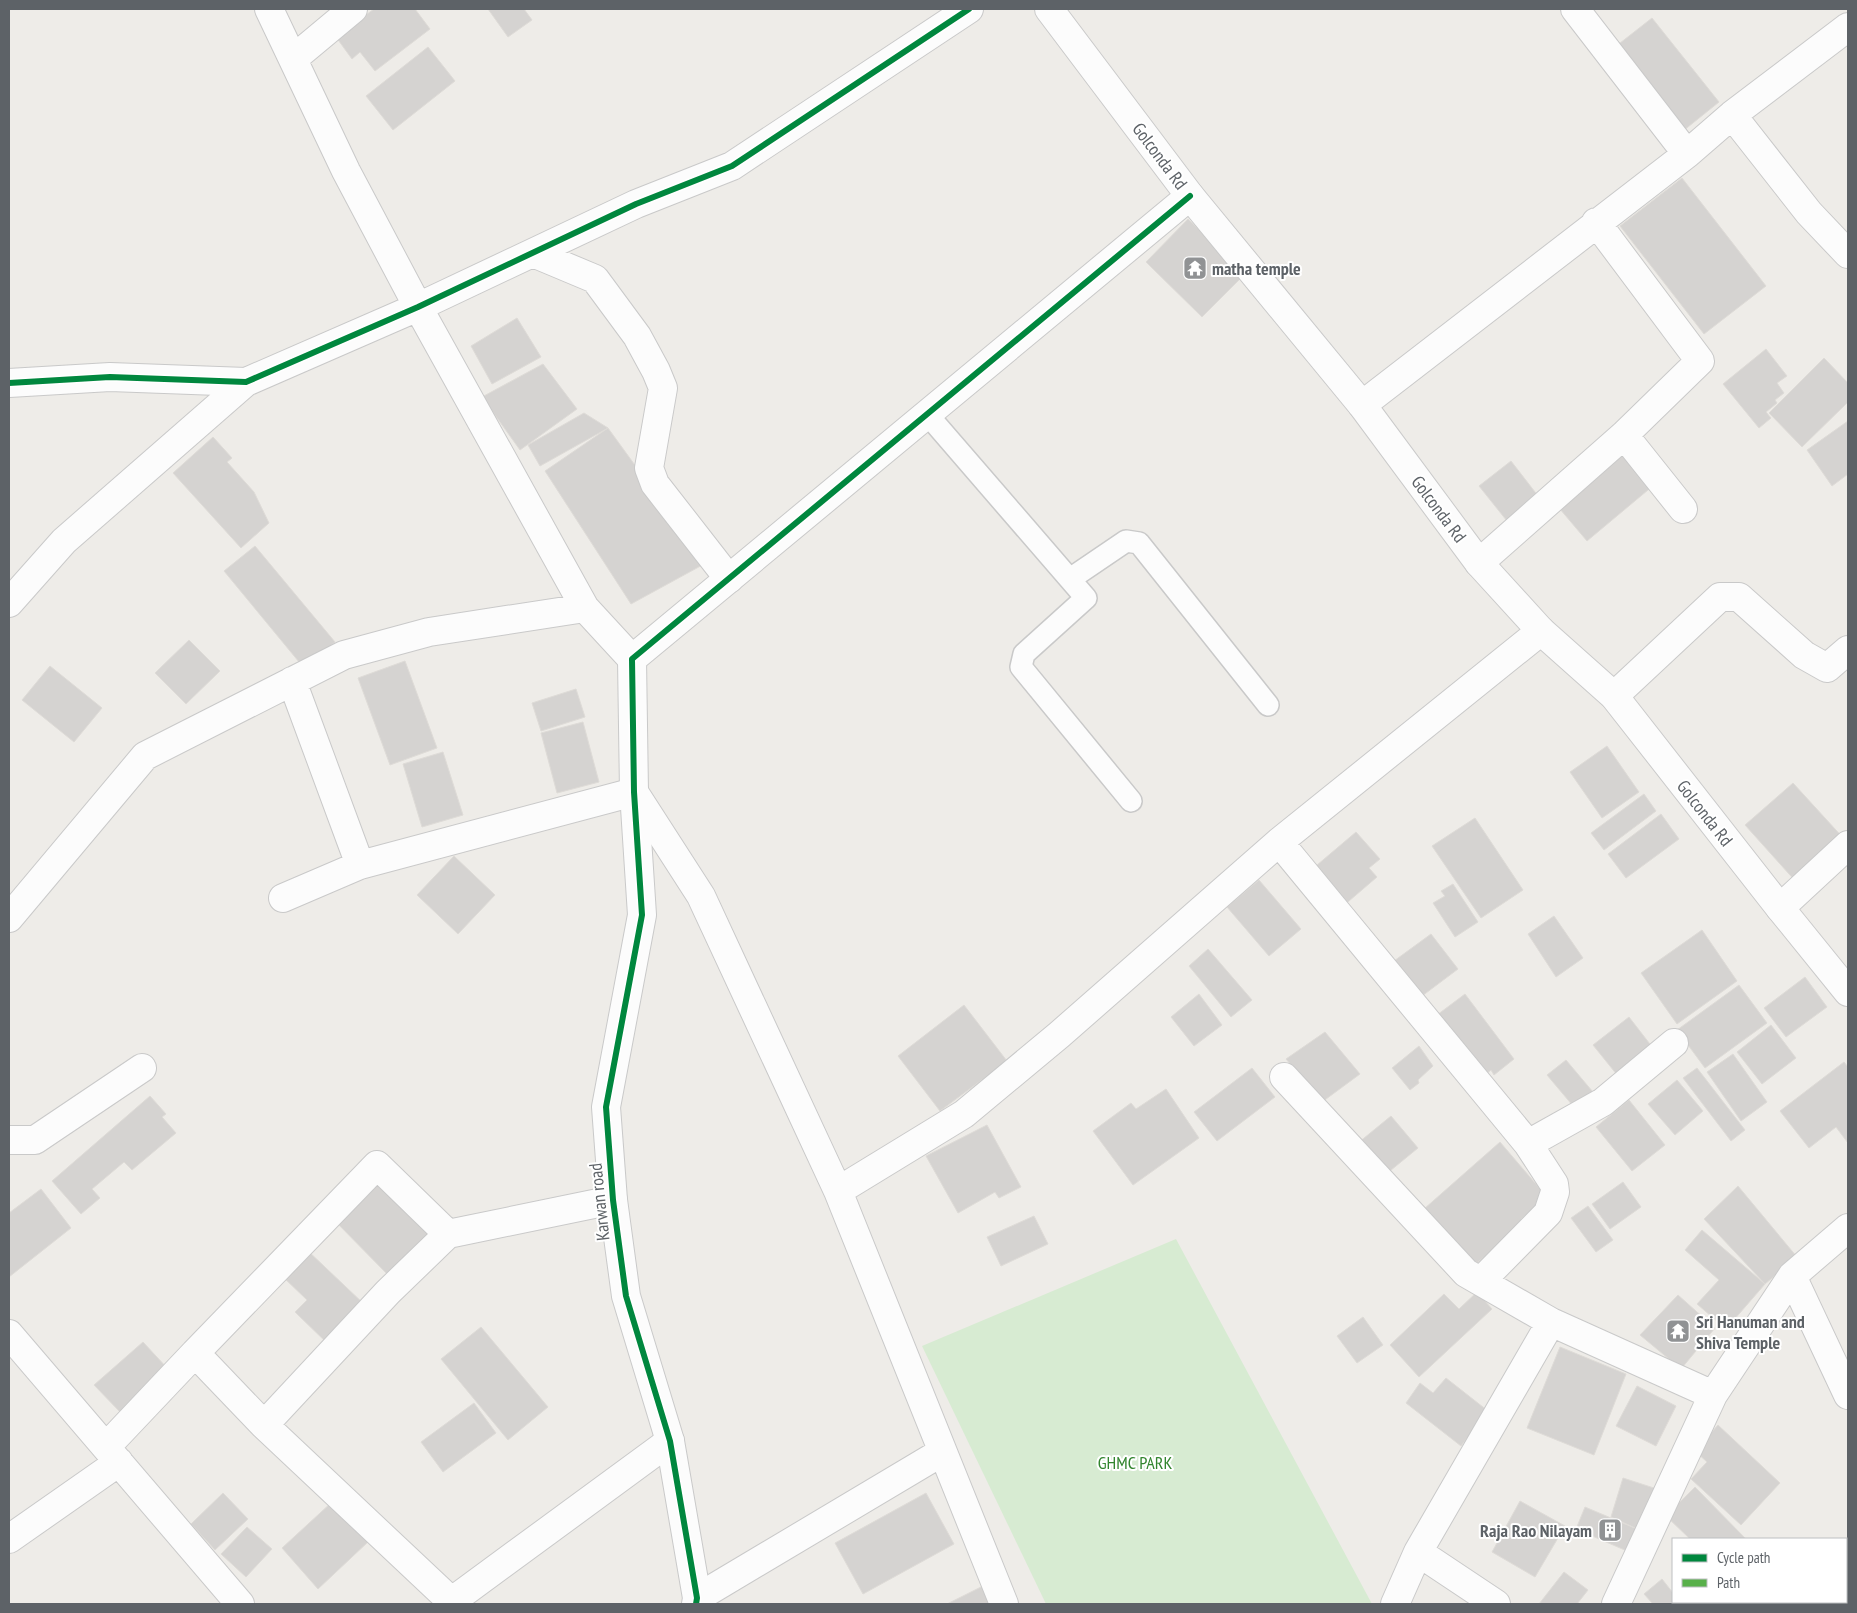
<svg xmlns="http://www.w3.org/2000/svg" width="1857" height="1613" viewBox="0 0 1857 1613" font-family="'PT Sans Narrow',sans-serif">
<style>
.green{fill:#d7ebd2}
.building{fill:#d5d3d1;stroke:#dedbd7}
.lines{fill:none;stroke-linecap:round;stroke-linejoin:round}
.service-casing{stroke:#c9c9c9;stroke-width:24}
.minor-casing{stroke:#c9c9c9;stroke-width:30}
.tertiary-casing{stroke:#c9c9c9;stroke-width:30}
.secondary-casing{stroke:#cacaca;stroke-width:30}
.service{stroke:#fcfcfc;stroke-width:21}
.minor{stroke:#fcfcfc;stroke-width:28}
.tertiary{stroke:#fcfcfc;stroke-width:28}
.secondary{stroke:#fcfcfc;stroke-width:28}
.quiet{stroke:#58b04a;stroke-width:5;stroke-dasharray:10 5;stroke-linecap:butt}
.cycleway-casing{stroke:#fff;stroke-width:9}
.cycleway{stroke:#00873e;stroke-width:6}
.labels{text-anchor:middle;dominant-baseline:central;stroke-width:4;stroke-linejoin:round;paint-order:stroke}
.street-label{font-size:18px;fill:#5d6267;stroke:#fff}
.poi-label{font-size:18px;font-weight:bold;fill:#5d6267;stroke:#fff;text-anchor:start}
.park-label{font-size:18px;fill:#32852e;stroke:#fff}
</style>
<rect width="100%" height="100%" fill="#eeece8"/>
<!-- green -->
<path class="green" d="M1176,1239L1372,1604H1046L922,1346Z"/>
<!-- building -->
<path class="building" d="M374,9H415L430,29L375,71L360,52L352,59L336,37Z
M488,9H524L532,20L508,37Z
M1652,18L1719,102L1683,131L1615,47Z
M428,47L455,81L393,130L366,96Z
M1682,178L1766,286L1704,334L1620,226Z
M1188,219L1244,275L1202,317L1146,262Z
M517,318L541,357L492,384L471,346Z
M1766,349L1787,376L1777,383L1784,393L1775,400L1777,403L1766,412L1771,418L1759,428L1723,384Z
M1824,358L1848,383V402L1802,447L1769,413Z
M543,364L577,409L520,450L482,397Z
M584,413L608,428L540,466L528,445Z
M1848,421V474L1832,486L1807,450Z
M608,428L706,563L631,604L545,471Z
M213,437L232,458L227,462L254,492L269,523L241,548L173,473Z
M1621,446L1654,485L1587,541L1554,502Z
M1511,461L1542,501L1511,526L1479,486Z
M255,546L335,642L304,668L224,571Z
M189,640L220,671L186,704L155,673Z
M405,661L437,748L390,765L358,678Z
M50,666L102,708L74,742L22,700Z
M576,689L585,717L541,731L532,703Z
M583,722L599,782L557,793L541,733Z
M1607,746L1639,792L1602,818L1570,772Z
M443,752L463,815L422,827L403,764Z
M1793,783L1846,841L1798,884L1745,825Z
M1644,794L1656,811L1604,850L1591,833Z
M1661,814L1679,839L1626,878L1608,854Z
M1475,818L1523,890L1481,918L1432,846Z
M1356,832L1380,859L1369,868L1377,877L1342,907L1310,871Z
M454,856L495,895L458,934L417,895Z
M1259,880L1301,929L1269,956L1227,907Z
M1453,884L1478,922L1455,937L1433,903L1445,896L1441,891Z
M1554,916L1583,958L1556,977L1528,934Z
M1702,930L1737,981L1677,1024L1641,973Z
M1431,934L1458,969L1422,996L1394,961Z
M1208,949L1252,1000L1231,1017L1189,966Z
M1805,977L1827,1007L1786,1037L1764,1008Z
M1739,985L1767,1023L1705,1068L1677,1030Z
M1199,994L1222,1025L1194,1046L1171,1017Z
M1465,994L1514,1059L1494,1075L1491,1070L1481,1078L1433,1018Z
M964,1005L1007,1061L940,1111L898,1056Z
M1629,1017L1653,1048L1618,1076L1593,1045Z
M1771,1025L1796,1058L1762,1084L1737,1052Z
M1325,1032L1360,1074L1322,1102L1286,1059Z
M1419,1046L1433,1066L1418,1080L1419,1083L1410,1090L1392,1068Z
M1733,1054L1767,1102L1741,1121L1707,1072Z
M1566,1060L1598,1098L1579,1113L1547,1075Z
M1844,1062L1848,1067V1143L1836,1127L1809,1148L1780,1111Z
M1252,1068L1275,1097L1217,1141L1194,1112Z
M1697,1068L1745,1130L1731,1141L1683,1078Z
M1677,1080L1703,1111L1675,1135L1648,1104Z
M1166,1089L1199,1138L1133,1185L1093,1131L1131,1103L1136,1109Z
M150,1096L166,1114L162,1117L176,1133L132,1170L124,1162L92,1189L100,1198L81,1214L52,1181Z
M1629,1100L1665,1145L1632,1171L1596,1127Z
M1391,1116L1418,1148L1385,1175L1358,1143Z
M987,1125L1021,1187L999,1198L995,1192L958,1213L926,1156Z
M1500,1142L1547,1197L1521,1219L1526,1224L1507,1236L1475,1265L1424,1209Z
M373,1179L432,1238L391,1278L333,1219Z
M1623,1182L1641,1207L1610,1229L1592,1204Z
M1738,1186L1797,1257L1765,1284L1704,1219Z
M41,1189L71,1228L9,1277V1213Z
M1588,1206L1613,1240L1596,1252L1571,1218Z
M1034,1216L1048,1244L1001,1266L987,1237Z
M1702,1230L1765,1284L1726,1329L1697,1304L1719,1280L1685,1250Z
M306,1249L365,1305L328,1344L295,1312L307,1300L281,1275Z
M1477,1292L1492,1309L1419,1377L1390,1345L1444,1294L1459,1309Z
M1678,1295L1715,1328L1681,1369L1640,1335Z
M1363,1317L1383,1345L1357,1363L1337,1336Z
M481,1327L548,1407L508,1440L441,1359Z
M143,1342L168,1369L122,1414L94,1385Z
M1560,1347L1626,1374L1594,1455L1527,1428Z
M1446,1378L1488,1411L1461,1446L1406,1403L1420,1383L1433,1393Z
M1637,1386L1676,1406L1656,1446L1616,1426Z
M474,1403L496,1433L443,1472L421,1442Z
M1718,1425L1780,1483L1741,1525L1691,1479L1707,1462L1695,1451Z
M1623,1478L1660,1490L1644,1532L1611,1517Z
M1695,1487L1746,1539H1690L1666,1516Z
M223,1493L248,1519L215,1550L191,1524Z
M926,1493L954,1544L863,1594L835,1543Z
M1520,1501L1565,1526L1535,1577L1492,1552Z
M332,1502L369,1541L318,1589L282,1548Z
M1585,1507L1644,1532L1634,1554L1576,1529Z
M247,1527L272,1549L246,1577L221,1554Z
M1564,1572L1588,1590L1577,1604H1539Z
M1662,1579L1673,1593V1602H1681L1683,1604H1653L1644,1594Z
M987,1584L998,1604H947Z
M1695,1602H1736L1738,1604H1692Z"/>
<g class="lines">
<!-- service casing -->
<g class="service-casing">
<path id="service" d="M927,414L1086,598L1024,654L1021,667L1131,801
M1070,579L1126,541L1139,543L1268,705"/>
</g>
<!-- minor casing -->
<g class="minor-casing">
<path id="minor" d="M269,9L346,171L418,307L585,608L632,659
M1575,9L1687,154
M293,59L353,9
M1732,115L1809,213L1848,254
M533,253L595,279L637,336L656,371L663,388L649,468L655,484L729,579
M9,383L110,377L246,382L418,307L636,204L732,166L969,9
M1362,405L1687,154L1732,115L1848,27
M1624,435L1683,509
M1479,563L1624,435L1700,361L1596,222
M9,603L64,541L246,382
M292,681L360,865
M1614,696L1720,597H1739L1804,655L1827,668L1848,650
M1279,842L1528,1144L1554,1184L1555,1192L1548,1213L1481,1281
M283,898L360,865L634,792L701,896L838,1191L1004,1604
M1780,908L1848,845
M9,918L145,756L344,655L429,632L585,608
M1284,1077L1466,1273L1551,1322L1713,1395
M9,1140H35L142,1068
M1528,1144L1603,1102L1674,1043
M838,1191L964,1114L1059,1035L1279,842L1541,631
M1792,1276L1848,1395
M9,1334L240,1604
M195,1353L377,1165L448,1234L613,1200
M264,1425L388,1292L448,1234
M106,1447L195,1353L264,1425L451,1601
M9,1539L119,1462
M1846,1564L1848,1562
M697,1598L942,1452
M448,1604L670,1441
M1395,1604L1418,1552
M1496,1604L1418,1552L1551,1322
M1616,1604L1713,1395L1792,1276L1848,1228
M1786,1604L1790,1602"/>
</g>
<!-- tertiary casing -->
<g class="tertiary-casing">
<path id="tertiary" d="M696,1604L697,1598L670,1441L626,1296L613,1200L606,1107L642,915L634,792L632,659L1190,196"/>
</g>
<!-- secondary casing -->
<g class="secondary-casing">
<path id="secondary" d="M1049,9L1190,196L1362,405L1479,563L1541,631L1614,696L1780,908L1848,992"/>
</g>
<!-- service -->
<use href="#service" class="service"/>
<!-- minor -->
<use href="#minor" class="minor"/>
<!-- tertiary -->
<use href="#tertiary" class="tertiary"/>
<!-- secondary -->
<use href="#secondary" class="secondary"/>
<!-- quiet -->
<path class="quiet" d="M1846,1564L1848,1562
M1786,1604L1790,1602"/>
<!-- cycleway casing -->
<g class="cycleway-casing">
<path id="cycleway" d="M9,383L110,377L246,382L418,307L636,204L732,166L969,9
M696,1604L697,1598L670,1441L626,1296L613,1200L606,1107L642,915L634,792L632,659L1190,196"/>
</g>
<!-- cycleway -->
<use href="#cycleway" class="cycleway"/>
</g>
<!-- icons -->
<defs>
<g id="temple-square" transform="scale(1.25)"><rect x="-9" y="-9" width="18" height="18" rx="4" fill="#909294" stroke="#fff"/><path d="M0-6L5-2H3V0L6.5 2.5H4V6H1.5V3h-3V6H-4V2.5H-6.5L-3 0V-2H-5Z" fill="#fff"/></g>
<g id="building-square" transform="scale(1.25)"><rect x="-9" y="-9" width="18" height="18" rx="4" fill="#909294" stroke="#fff"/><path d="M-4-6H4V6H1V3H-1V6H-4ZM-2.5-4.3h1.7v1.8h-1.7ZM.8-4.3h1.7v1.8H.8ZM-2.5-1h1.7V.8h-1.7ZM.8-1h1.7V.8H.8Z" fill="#fff"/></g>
</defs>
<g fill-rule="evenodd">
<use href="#temple-square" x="1195" y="268"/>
<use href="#temple-square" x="1678" y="1331"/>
<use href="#building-square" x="1610" y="1530"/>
</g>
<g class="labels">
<!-- street labels -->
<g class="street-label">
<text transform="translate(1160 156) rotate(53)">Golconda Rd</text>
<text transform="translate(1439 509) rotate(53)">Golconda Rd</text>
<text transform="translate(1705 813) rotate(52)">Golconda Rd</text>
<text transform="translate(599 1202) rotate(-96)">Karwan road</text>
</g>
<!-- poi labels -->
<g class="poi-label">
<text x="1212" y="268">matha temple</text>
<text x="1696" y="1321">Sri Hanuman and<tspan x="1696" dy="21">Shiva Temple</tspan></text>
<text x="1592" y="1530" text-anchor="end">Raja Rao Nilayam</text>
</g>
<!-- park labels -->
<g class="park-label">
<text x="1135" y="1462">GHMC PARK</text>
</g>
</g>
<!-- border -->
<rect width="1857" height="1613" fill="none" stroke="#5d6267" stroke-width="20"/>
<!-- legend -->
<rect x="1672" y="1538" width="175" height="65" fill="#ffffff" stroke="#bec0c2"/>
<rect x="1682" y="1554" width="25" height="8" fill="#00873e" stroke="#bec0c2"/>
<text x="1717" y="1563" font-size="15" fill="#5d6267">Cycle path</text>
<rect x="1682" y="1579" width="25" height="8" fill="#58b04a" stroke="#bec0c2"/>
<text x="1717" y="1588" font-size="15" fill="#5d6267">Path</text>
</svg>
